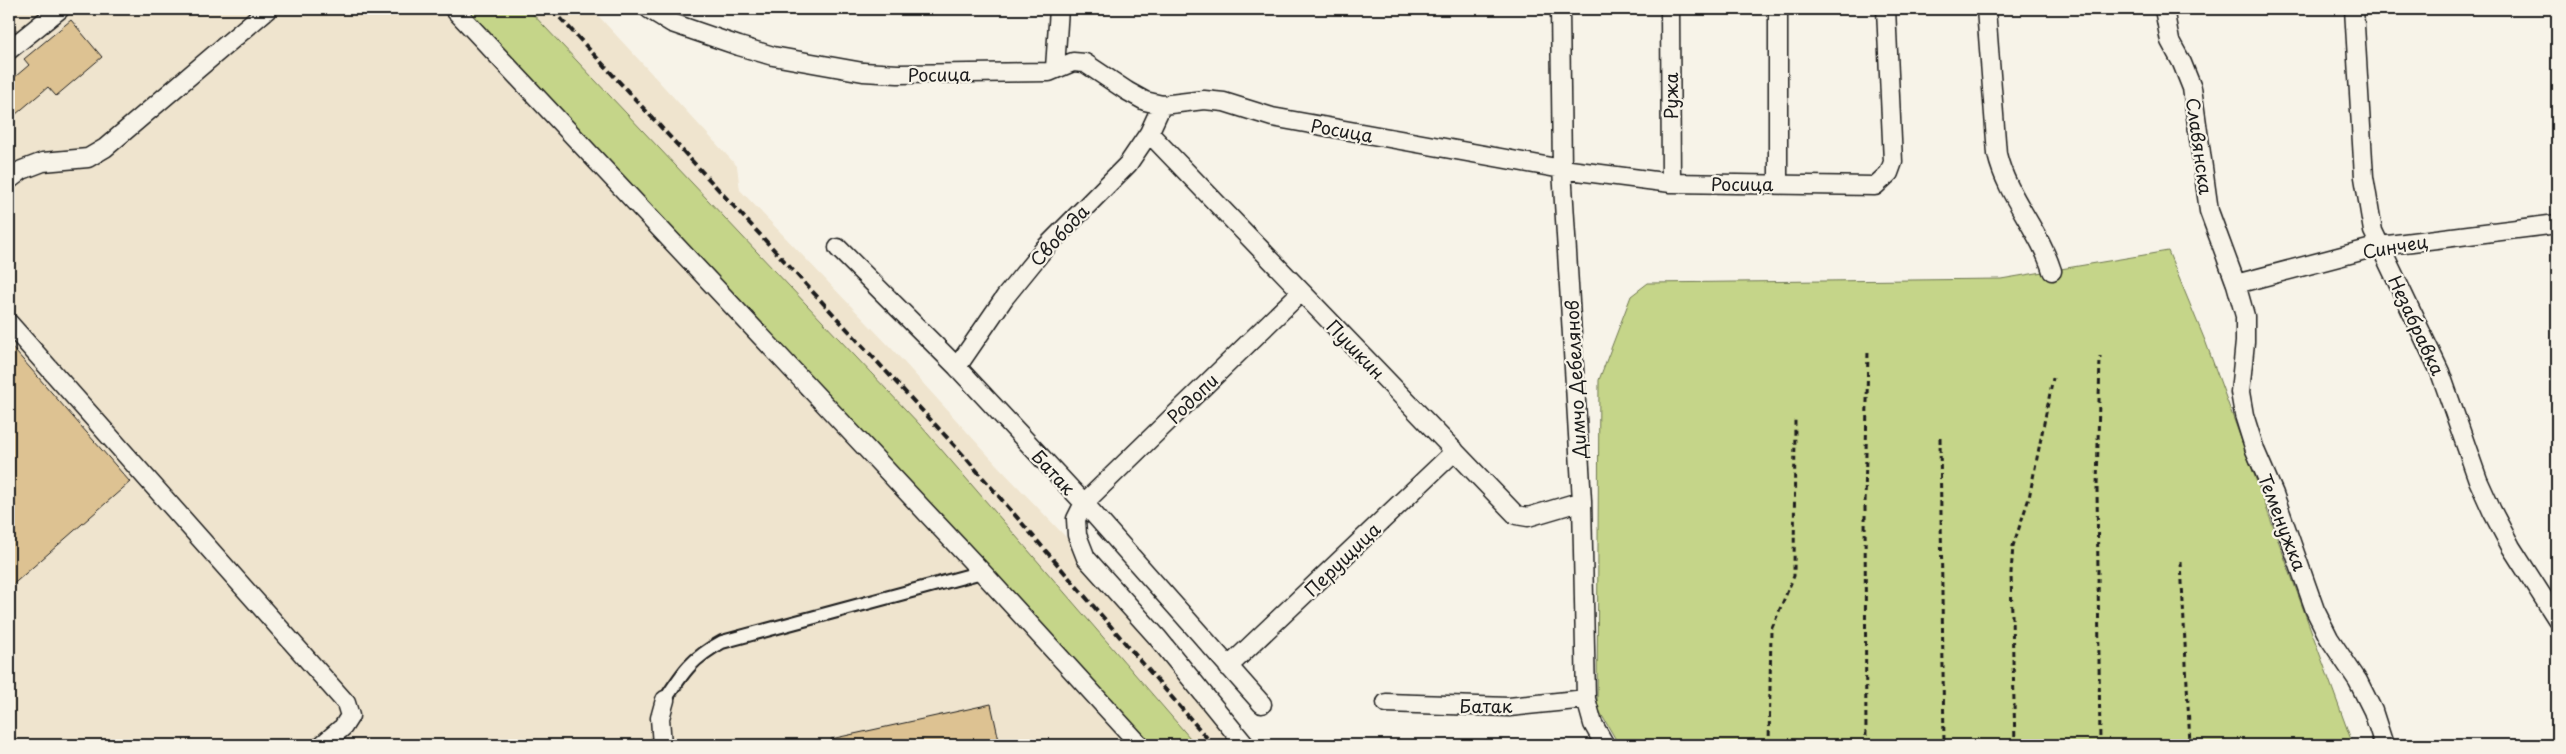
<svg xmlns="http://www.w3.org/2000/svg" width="2566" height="754" viewBox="0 0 2566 754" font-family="'Playpen Sans',sans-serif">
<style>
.built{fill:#efe4ce}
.green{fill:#c5d589;stroke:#707852}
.building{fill:#ddc292;stroke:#1c1c1c}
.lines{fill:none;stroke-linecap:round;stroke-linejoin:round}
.pedestrian-casing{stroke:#1c1c1c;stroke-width:16}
.minor-casing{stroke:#1c1c1c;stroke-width:21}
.path{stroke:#1c1c1c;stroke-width:3;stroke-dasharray:5 4;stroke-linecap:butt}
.pedestrian{stroke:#f7f3e8;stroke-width:12}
.minor{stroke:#f7f3e8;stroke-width:18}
.rail{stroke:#1c1c1c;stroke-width:4;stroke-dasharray:8 4;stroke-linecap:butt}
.labels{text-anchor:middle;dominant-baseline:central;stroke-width:4.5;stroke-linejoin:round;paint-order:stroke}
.street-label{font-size:18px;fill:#1c1c1c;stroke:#f7f3e8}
</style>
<rect width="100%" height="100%" fill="#f7f3e8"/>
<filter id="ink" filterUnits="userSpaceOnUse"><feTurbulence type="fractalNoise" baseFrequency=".02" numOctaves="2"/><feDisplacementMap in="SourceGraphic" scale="10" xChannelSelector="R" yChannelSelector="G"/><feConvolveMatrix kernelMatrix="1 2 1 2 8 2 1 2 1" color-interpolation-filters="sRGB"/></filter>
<g filter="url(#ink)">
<!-- built -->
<path class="built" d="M9,9H454L1140,745H9Z
M528,9H592L737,166L740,190L893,350L996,464L1086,558L1245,745H1196L1058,585Z"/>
<!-- green -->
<path class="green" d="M454,9H528L921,426L1196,745H1140Z
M2168,251L2206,343L2353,745H1619L1597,707L1599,380L1631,296L1648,283L2001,279Z"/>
<!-- building -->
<path class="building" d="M71,20L102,57L56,96L48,87L9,120V82L29,65L24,59Z
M9,344L130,482L9,588Z
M991,704L1000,745H832L831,739Z"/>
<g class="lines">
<!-- pedestrian casing -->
<g class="pedestrian-casing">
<path id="pedestrian" d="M665,700C683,672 692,658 722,642L982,572"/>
</g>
<!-- minor casing -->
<g class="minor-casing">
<path id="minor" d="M454,9L982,572L1140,745
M649,9L672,23L739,46L773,56L863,72L898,74L1049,72L1073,62L1085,63L1127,91L1145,101L1162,105L1204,100L1224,102L1272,117L1562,169L1671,183L1875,186L1889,173L1893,162L1886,9
M1560,9L1562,169L1582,501L1586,699L1593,724L1605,745
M1670,9L1671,183
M1778,9V183
M1986,9L1997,154C2007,197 2039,229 2052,271
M2164,9L2170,41L2182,63L2192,88L2209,211L2236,284L2245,316V342L2240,392L2244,415L2255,450L2274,494L2315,610L2329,638L2358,681L2373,711L2384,745
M2354,9L2364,177L2373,231L2440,372L2478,480L2492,511L2511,547L2557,619
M9,50L60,9
M1055,68L1059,9
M1149,133L1516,515L1528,517L1582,501
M9,180L22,170L43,162L88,158L105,148L268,9
M838,248L957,367L1084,503L1262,704
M2236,284L2380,246L2557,224
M9,323L346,703L350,716L343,727L322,745
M957,367L1005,297L1044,249L1128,164L1149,133L1162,105
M1228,667L1455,451
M1386,703L1509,707L1586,699
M662,745L660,718L665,700
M1245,745L1157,637L1086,558L1077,535L1076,519L1084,503L1301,292"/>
</g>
<!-- path -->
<path class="path" d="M1940,438L1944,745
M2181,562L2190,745
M1769,745L1771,630L1794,576L1795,419
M1866,745L1865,505L1868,350
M2015,745L2011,573L2013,546L2029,498L2053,378
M2100,745L2097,487L2100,356"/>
<!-- pedestrian -->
<use href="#pedestrian" class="pedestrian"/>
<!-- minor -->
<use href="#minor" class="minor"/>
<!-- rail -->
<path class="rail" d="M552,9L965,457L1213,745"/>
</g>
</g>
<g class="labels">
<!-- street labels -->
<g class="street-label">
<text transform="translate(939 74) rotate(-1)">Росица</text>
<text transform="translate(1670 96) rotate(-90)">Ружа</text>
<text transform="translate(1342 130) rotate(10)">Росица</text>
<text transform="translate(2200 146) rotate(82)">Славянска</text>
<text x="1742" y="183">Росица</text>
<text transform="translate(1059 235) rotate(-47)">Свобода</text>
<text transform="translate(2395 246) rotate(-10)">Синчец</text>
<text transform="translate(2417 325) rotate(65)">Незабравка</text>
<text transform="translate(1356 349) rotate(46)">Пушкин</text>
<text transform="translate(1575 379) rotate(-93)">Димчо Дебелянов</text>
<text transform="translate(1192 398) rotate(-44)">Родопи</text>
<text transform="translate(1054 472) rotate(47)">Батак</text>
<text transform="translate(2283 522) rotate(69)">Теменужка</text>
<text transform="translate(1342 559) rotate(-44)">Перущица</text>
<text x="1486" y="705">Батак</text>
</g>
</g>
<!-- margin -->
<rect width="2566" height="754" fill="none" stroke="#f7f3e8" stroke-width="30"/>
<rect x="15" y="15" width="2536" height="724" fill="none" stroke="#1c1c1c" stroke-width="2" filter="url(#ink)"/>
</svg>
